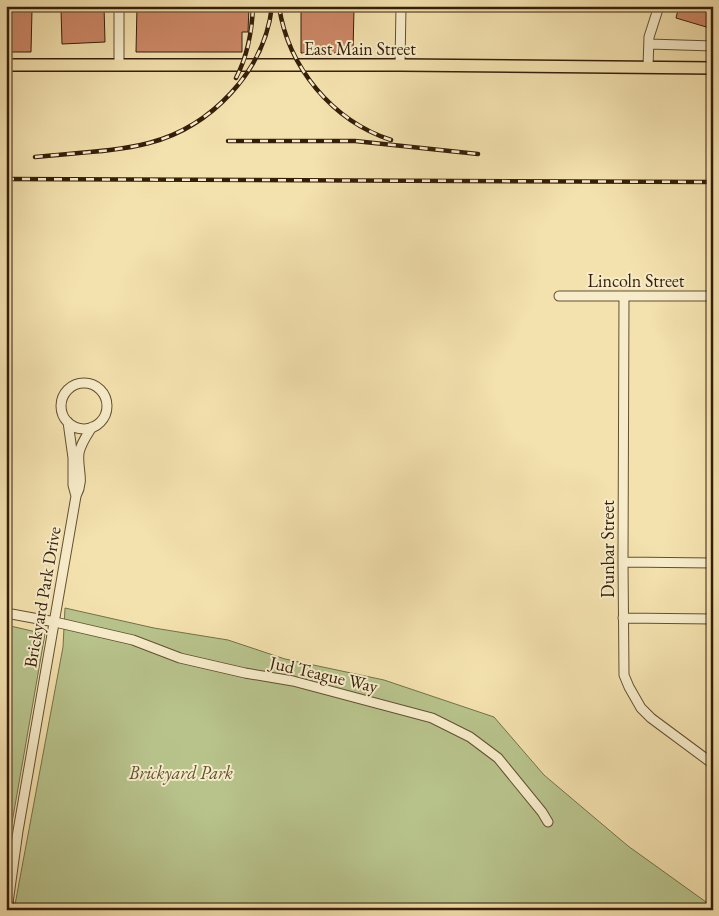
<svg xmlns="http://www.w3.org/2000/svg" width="719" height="916" viewBox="0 0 719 916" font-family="'EB Garamond',serif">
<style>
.green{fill:#b8c38c;stroke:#76704a}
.building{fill:#cc8766;stroke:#351e09}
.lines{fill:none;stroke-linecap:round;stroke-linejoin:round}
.minor-casing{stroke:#644f32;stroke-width:11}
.major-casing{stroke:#351e09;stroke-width:14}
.minor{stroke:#f7ecca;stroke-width:9}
.major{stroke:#f3e1ae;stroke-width:11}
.rail-casing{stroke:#351e09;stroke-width:4.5}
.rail{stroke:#f7ecca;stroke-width:2.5;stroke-dasharray:8;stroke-linecap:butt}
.labels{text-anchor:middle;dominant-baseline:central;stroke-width:4;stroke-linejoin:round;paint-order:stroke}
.street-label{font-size:18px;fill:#351e09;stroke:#f7ecca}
.park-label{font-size:18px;font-style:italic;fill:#5c5030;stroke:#f7ecca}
</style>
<rect width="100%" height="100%" fill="#f3e1ae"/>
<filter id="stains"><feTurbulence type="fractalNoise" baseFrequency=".004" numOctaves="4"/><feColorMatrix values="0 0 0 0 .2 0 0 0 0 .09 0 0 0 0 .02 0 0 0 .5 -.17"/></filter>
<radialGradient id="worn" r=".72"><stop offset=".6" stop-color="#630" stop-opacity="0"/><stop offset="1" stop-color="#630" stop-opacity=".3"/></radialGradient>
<!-- green -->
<path class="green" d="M65,608L154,628L228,640L285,659L384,680L494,717L544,775L628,846L713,907V910H14L63,647Z
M6,625L45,634L6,857Z"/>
<!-- building -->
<path class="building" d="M6,6H22V10H32L31,52H6Z
M90,6H104L105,42L62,44L61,9L89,8Z
M137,6H249L248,32H242V52H136Z
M301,6L354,8L353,53H301Z
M679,6H713V29L676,18Z"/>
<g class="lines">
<!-- minor casing -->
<g class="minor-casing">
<path id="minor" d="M649,44L713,46
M119,65V6
M400,65L401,6
M648,67L649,37L659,6
M559,296H713
M624,296L623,562L624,675L629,687L641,708L651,718L713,764
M61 406a23 23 0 1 1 46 0a23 23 0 1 1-46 0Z
M68,422L73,458V485L76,496
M623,562L713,563
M6,613L55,622L133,640L180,658L245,673L293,681L432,718L470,737L498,758L542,812L548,822
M623,618L713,619
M7,910L18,831L76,496C85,479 77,470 79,453C81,443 87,435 92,427"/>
</g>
<!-- major casing -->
<g class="major-casing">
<path id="major" d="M6,65H400L713,68
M6,907L7,904"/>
</g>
<!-- minor -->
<use href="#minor" class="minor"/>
<!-- major -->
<use href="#major" class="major"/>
<!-- rail casing -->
<g class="rail-casing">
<path id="rail" d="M279,6C288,68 333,121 391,140
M236,78C248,55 252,32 253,6
M228,141H355L478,154
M35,157C71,153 115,152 149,143C211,127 265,71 272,6
M6,179L713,182"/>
</g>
<!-- rail -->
<use href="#rail" class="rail"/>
</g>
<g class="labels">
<!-- street labels -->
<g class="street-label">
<text x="360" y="48">East Main Street</text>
<text x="636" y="280">Lincoln Street</text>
<text transform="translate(607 549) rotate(-90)">Dunbar Street</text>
<text transform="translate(42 597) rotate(-80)">Brickyard Park Drive</text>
<text transform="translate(324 674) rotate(13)">Jud Teague Way</text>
</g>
<!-- park labels -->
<g class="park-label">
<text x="181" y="772">Brickyard Park</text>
</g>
</g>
<!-- margin -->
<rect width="719" height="916" fill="none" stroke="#f3e1ae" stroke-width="25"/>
<rect x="8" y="8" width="704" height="901" fill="none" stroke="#351e09" stroke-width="2.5"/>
<rect x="12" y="12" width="694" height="891" fill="none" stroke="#351e09"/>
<rect width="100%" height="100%" filter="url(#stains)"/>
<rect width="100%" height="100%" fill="url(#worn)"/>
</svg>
